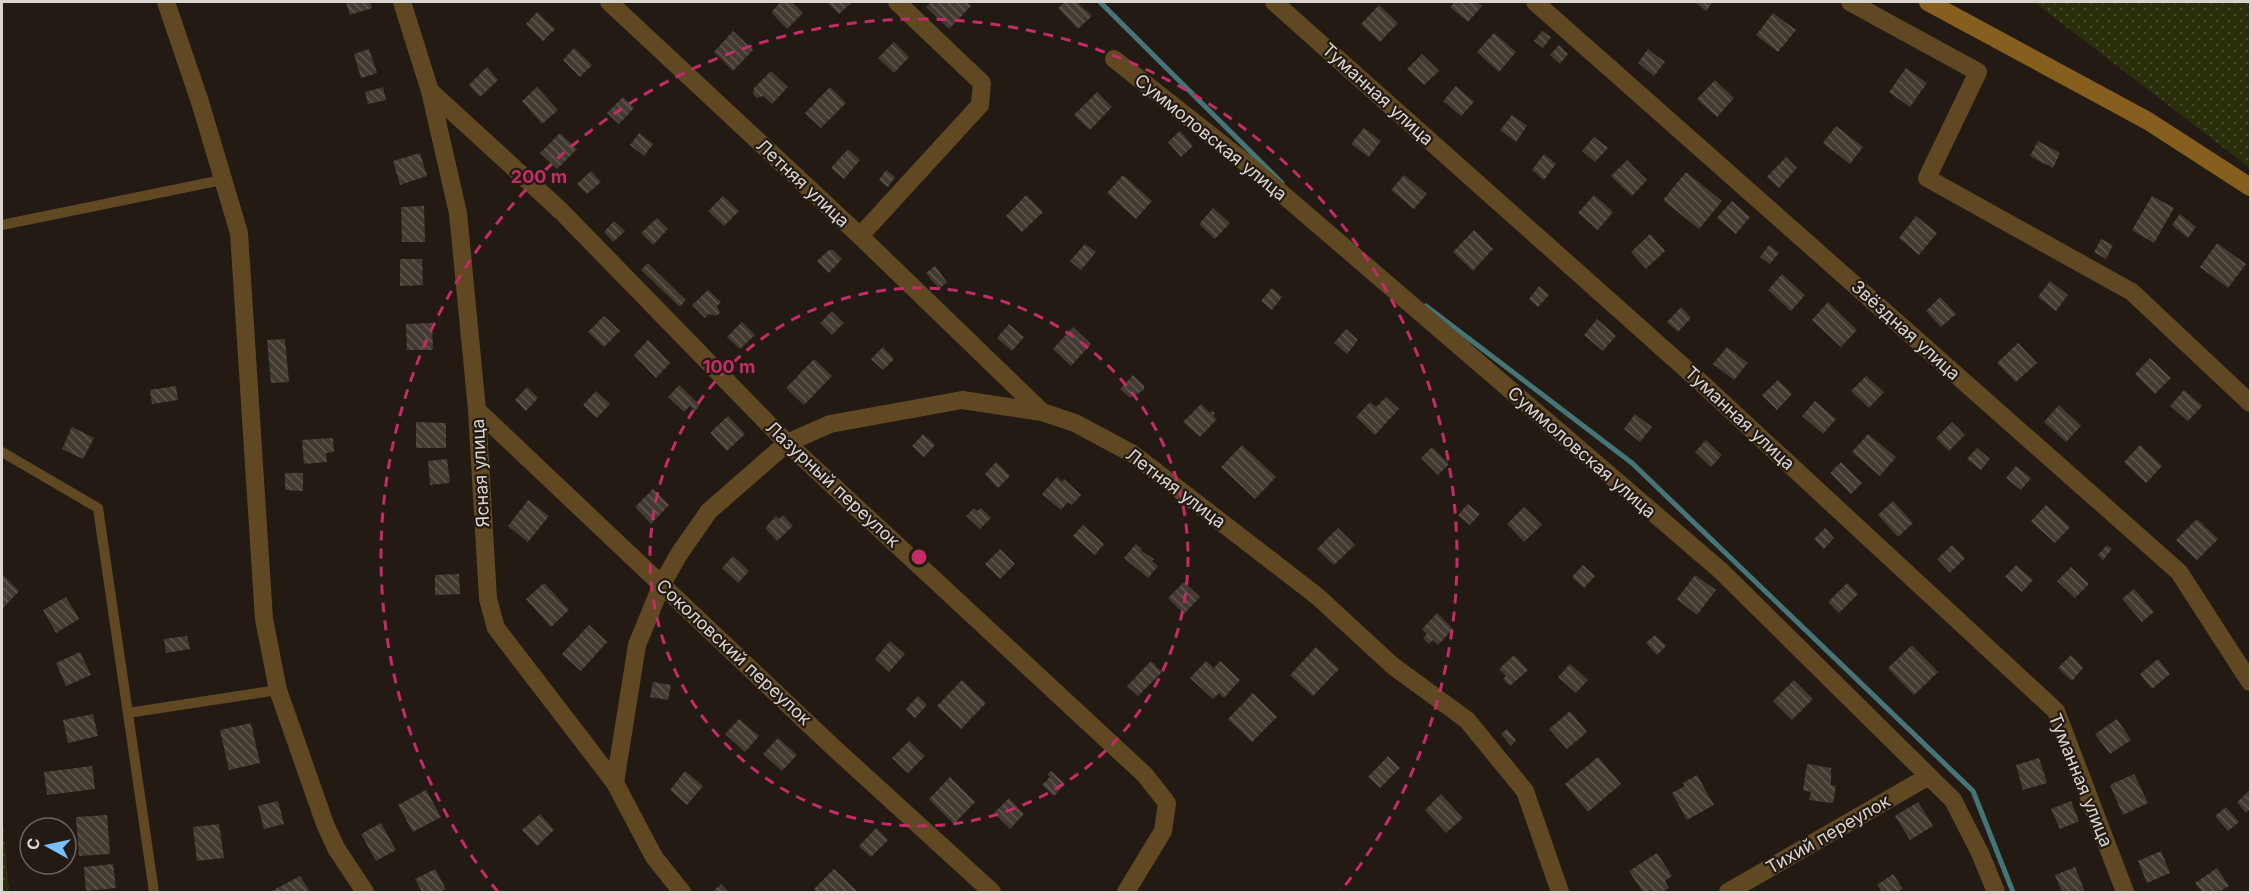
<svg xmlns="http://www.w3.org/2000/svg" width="2252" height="894" viewBox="0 0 2252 894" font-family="Inter,sans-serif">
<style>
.grass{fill:url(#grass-dots)}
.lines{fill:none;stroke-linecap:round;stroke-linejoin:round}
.stream{stroke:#467577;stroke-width:5}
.building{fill:url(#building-back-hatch)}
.lane{stroke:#604823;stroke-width:10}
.street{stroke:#604823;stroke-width:18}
.secondary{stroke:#865f1e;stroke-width:18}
.ring{fill:none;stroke:#c42b67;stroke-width:3;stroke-dasharray:10 8}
.labels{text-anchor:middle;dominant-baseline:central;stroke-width:4.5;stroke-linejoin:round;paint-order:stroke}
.street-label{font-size:18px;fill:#dad4cf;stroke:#231b13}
.centre{fill:#c42b67;stroke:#231b13;stroke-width:3}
.ring-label{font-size:18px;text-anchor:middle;font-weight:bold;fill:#c42b67;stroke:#231b13;stroke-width:4.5;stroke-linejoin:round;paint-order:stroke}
</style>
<defs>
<pattern id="grass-dots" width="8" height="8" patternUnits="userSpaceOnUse" patternTransform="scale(1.5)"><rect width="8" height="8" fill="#2a2e0b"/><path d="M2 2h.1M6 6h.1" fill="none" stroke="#484b2e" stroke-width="1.8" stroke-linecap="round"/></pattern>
<pattern id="building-back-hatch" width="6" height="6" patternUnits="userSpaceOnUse" patternTransform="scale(1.5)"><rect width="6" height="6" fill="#433a32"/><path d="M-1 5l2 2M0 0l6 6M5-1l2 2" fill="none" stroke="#5e564f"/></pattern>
</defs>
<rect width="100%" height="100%" fill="#231b13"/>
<!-- grass -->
<path class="grass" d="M2034,2H2250V168Z
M2,811L9,892H2Z"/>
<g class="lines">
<!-- stream -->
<path class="stream" d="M1100,2L1282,183
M1426,306L1632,463L1973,791L2013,892"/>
</g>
<!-- building -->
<path class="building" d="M346,2H370L372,8L350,15Z
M781,2H792L803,13L787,29L771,12Z
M827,2H852L839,14Z
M931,2H966L971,6L949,29L926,7Z
M1065,2H1077L1092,16L1078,29L1058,8Z
M1455,2H1476L1482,6L1468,22L1450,7Z
M1695,2H1713L1706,11Z
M1379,5L1398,23L1380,42L1361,24Z
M537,12L555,29L543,41L526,24Z
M1773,13L1796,30L1778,52L1756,35Z
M733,31L753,50L733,71L714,52Z
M1542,31L1551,37L1543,48L1534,41Z
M1494,33L1516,52L1499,72L1477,52Z
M894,42L909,57L894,73L878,58Z
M1559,45L1568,54L1560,64L1550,55Z
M574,48L592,65L580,77L563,60Z
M369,49L377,73L361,78L354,54Z
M1648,49L1665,62L1654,76L1638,63Z
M1422,54L1439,71L1424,85L1407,69Z
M487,67L498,80L480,97L469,85Z
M1906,68L1927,83L1910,107L1889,92Z
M771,71L788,87L772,104L763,96L757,98L753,94L754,88Z
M1715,80L1734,98L1717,117L1697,99Z
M1456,86L1474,102L1461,116L1443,101Z
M383,87L386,100L368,104L365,92Z
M537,87L558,110L542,124L522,101Z
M830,87L846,103L821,128L805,113Z
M1097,92L1112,107L1090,130L1074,115Z
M623,97L634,108L619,124L607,113Z
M1512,115L1527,126L1516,142L1500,130Z
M1836,126L1863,147L1850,164L1823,143Z
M1364,128L1381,141L1369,157L1351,144Z
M1180,131L1193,146L1181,157L1168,142Z
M560,133L577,149L557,169L540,153Z
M639,133L653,144L644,156L630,145Z
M1594,137L1608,148L1595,162L1582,151Z
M2038,141L2060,153L2053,168L2030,156Z
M848,149L860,160L844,179L831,168Z
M420,153L427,176L400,185L393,161Z
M1544,154L1556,164L1544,180L1532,170Z
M1786,157L1797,168L1779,188L1767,177Z
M1627,160L1647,180L1632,196L1611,176Z
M886,170L895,177L888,187L879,180Z
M591,171L601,182L587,194L577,184Z
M1686,172L1722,201L1699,229L1663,200Z
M1123,175L1152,201L1136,219L1107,193Z
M1404,175L1427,194L1414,209L1391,190Z
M1026,195L1043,212L1022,232L1006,216Z
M1594,195L1613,212L1598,230L1578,213Z
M723,196L739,211L724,226L708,211Z
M2152,196L2174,208L2154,243L2132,230Z
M1732,201L1750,217L1736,234L1717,218Z
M424,206L425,242H402L401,207Z
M1213,208L1230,223L1215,239L1199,224Z
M2180,214L2196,227L2188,238L2172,225Z
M1916,216L1937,233L1919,255L1899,238Z
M657,218L668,229L653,245L641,233Z
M614,221L625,231L613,242L604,232Z
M1474,230L1493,249L1473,271L1453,252Z
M1650,234L1665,251L1646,269L1631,252Z
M2101,239L2113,245L2106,259L2094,252Z
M2217,243L2246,264L2228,288L2200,267Z
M1085,244L1096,252L1081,270L1070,261Z
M1769,245L1779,253L1770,264L1760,257Z
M829,250H833L842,259L829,273L817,261Z
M400,259H422L423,285L400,286Z
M648,263L686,300L680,307L641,270Z
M935,266L947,282L939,289L926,273Z
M1782,274L1805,295L1791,311L1768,290Z
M2050,281L2068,295L2056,311L2038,297Z
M1539,286L1549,295L1538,307L1529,299Z
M1272,288L1282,297L1272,310L1261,301Z
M708,290L721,302L717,306L720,313L716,316L709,314L705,318L692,305Z
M1940,297L1956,314L1941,327L1926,311Z
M1828,302L1857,330L1841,347L1812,320Z
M1681,307L1691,318L1678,332L1667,322Z
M832,311L844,323L832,335L820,323Z
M604,316L620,331L604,347L588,332Z
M1597,319L1616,336L1603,351L1584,335Z
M742,322L755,335L740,349L727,337Z
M432,323L433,350H407L406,324Z
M1009,324L1024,337L1012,351L997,338Z
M1073,327L1091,344L1071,366L1053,349Z
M1346,329L1358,340L1347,354L1334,343Z
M285,339L289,382L271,383L267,340Z
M648,340L670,363L656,378L634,355Z
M2018,343L2037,363L2016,382L1997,363Z
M883,347L894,359L883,370L871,359Z
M1727,347L1748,363L1734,380L1713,364Z
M2150,358L2171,378L2155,394L2135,374Z
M814,359L832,376L804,405L786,388Z
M1133,375L1144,386V390L1130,398L1120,389Z
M1866,376L1884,392L1869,408L1851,391Z
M1778,380L1792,394L1777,410L1762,395Z
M679,385L700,405L695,411L690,406L684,412L668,397Z
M176,386L178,400L152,404L150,390Z
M527,387L538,398L526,411L515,400Z
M2184,390L2202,406L2188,421L2170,406Z
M596,391L610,404L597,418L583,405Z
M1386,397L1399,409L1375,435L1356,417L1370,402L1376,407Z
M1815,401L1836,419L1823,434L1802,416Z
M1201,404L1210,413L1212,411L1215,413L1213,416L1217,419L1200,437L1183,422Z
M2059,405L2081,426L2066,442L2044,422Z
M1635,414L1652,427L1640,442L1624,429Z
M728,416L745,434L727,451L710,433Z
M416,422L446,423V448H416Z
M1952,422L1965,435L1949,451L1936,438Z
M72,427L94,438L83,459L62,449Z
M923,434L935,445L924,457L912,446Z
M1868,434L1896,457L1880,476L1852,452Z
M333,438L334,452L326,453L327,462L304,464L302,440Z
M1706,440L1722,455L1711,467L1695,452Z
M1242,445L1276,477L1255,499L1221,467Z
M2140,445L2162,466L2146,483L2124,462Z
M1432,447L1449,464L1438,475L1421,458Z
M1977,448L1990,459L1981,470L1967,459Z
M447,459L450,483L430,485L428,461Z
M996,462L1010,476L998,488L985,474Z
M1841,462L1862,483L1851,494L1830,473Z
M2016,466L2031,478L2021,490L2006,478Z
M285,473H303V491L285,490Z
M1057,477L1062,482L1064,479L1081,495L1072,505L1068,502L1061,510L1042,494Z
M653,489L669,505L651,524L635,507Z
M528,500L549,516L528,542L508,526Z
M1893,501L1913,523L1898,537L1878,515Z
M1468,504L1480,514L1470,525L1458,515Z
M2046,505L2070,527L2055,543L2031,521Z
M1524,507L1542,525L1524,542L1507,524Z
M974,508L977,511L981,508L991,518L980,529L966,516Z
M783,515L793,526L777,541L765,528L776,516L779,519Z
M2197,519L2218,539L2197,560L2176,540Z
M1083,525L1104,544L1095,555L1073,536Z
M1338,528L1355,545L1334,565L1317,549Z
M1825,528L1834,538L1824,549L1814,539Z
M1136,544L1142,549L1140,550L1154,559L1152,561L1158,566L1148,578L1124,558Z
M1952,545L1965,558L1950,573L1937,559Z
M2107,545L2112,549L2103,560L2098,555Z
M1000,549L1015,564L1000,579L985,564Z
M733,556L749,571L738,583L722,568Z
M1583,565L1595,576L1584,588L1572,577Z
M2016,565L2033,580L2022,592L2005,577Z
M2071,567L2089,584L2075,598L2057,581Z
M2,574L19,591L2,609Z
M459,574L460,594L435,595V575Z
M1695,575L1716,590L1697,615L1677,599Z
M1184,582L1200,597L1184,614L1168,598Z
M544,583L569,610L551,627L526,599Z
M1847,583L1858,594L1839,613L1828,602Z
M2134,589L2154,612L2142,622L2122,599Z
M66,597L79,619L56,633L43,610Z
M1437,613L1453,629L1438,645L1433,640L1429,644L1423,638L1427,634L1422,629Z
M589,625L607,642L581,671L562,654Z
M1655,635L1666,646L1657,655L1646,643Z
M187,636L190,649L166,653L164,639Z
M890,641L905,654L889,672L875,659Z
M1912,645L1938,672L1914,695L1888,668Z
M1316,647L1339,669L1313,696L1290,675Z
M80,652L91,675L66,686L56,663Z
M1514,655L1528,670L1510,686L1503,679L1506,676L1499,669Z
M2071,655L2083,668L2072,681L2058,668Z
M2158,659L2170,674L2152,689L2140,674Z
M1151,661L1162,672L1138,696L1127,686Z
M1206,661L1214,668L1220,661L1240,680L1224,698L1219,693L1213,699L1190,678Z
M1570,664L1588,680L1576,693L1558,677Z
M962,680L986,703L961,729L937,706Z
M1794,680L1813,699L1792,720L1773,701Z
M653,682L671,685L668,700L650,697Z
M1253,693L1277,717L1252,742L1228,719Z
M918,696L927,705L915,718L906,709Z
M1570,711L1587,732L1567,749L1549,729Z
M93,714L98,736L68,743L63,720Z
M739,719L759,736L745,752L725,734Z
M2117,719L2131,740L2110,754L2095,734Z
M251,723L260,763L229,770L220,730Z
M1507,729L1516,740L1511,746L1501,734Z
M778,738L797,755L782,771L763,754Z
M909,741L925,756L908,773L892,758Z
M1388,756L1400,768L1380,788L1368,777Z
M1598,757L1621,784L1588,812L1565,784Z
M2039,758L2047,783L2023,790L2016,765Z
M1807,764L1831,768V785L1836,786L1833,803L1809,800L1811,792L1803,790Z
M92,766L95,789L47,795L44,772Z
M685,771L703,786L687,805L670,790Z
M1051,771L1065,784L1054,796L1042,785L1050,777L1047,775Z
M2134,774L2148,803L2123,815L2110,785Z
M1697,775L1714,805L1687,820L1672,793L1685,786L1683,783Z
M950,777L975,802L954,824L929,799Z
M426,790L441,817L413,832L398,805Z
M2250,790V809L2246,813L2237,802Z
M1441,794L1463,818L1446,833L1425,810Z
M1009,798L1024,814L1010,829L994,813Z
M278,801L284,824L264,829L258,806Z
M2071,801L2079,821L2060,829L2051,809Z
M1918,802L1933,826L1910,840L1895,816Z
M2226,807L2239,822L2228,831L2215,816Z
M540,814L554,830L537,846L522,830Z
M107,815L110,854L79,856L76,817Z
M381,823L396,850L376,861L361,834Z
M219,824L224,858L197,861L193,827Z
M876,828L888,840L871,857L859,846Z
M2161,851L2170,873L2147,883L2138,861Z
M1657,853L1672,876L1665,881L1669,888L1662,892H1653L1651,890L1643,892L1629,871Z
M113,864L116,888L86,891L84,867Z
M2075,867L2085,892H2062L2055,875Z
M2217,868L2229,886L2219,892H2202L2195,883Z
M435,869L446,889L439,892H422L415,879Z
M834,869L858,892H817L814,889Z
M1893,874L1903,889L1897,892H1882L1877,885Z
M300,876L310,892H270Z
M721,884L729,892H712Z"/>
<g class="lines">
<!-- lane -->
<path class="lane" d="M2,225L222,180
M2,452L98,508L154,892
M128,713L278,690"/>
<!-- street -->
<path class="street" d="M166,2L200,102L239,233L264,619L278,690L325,824L336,848L365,892
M402,2L430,91L458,213L477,410L488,599L496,628L615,783L654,857L682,892
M609,2L860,236L1042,412L1075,423L1133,454L1317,596L1393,666L1467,720L1525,791L1560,892
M1274,2L1695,377L2056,711L2125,892
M1535,2L2179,572L2250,682
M1850,2L1978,72L1927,178L2132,292L2250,403
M1114,59L1251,167L1720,570L1953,800L1980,853L1996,892
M430,91L561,211L787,443L1145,775L1167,803L1163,831L1126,892
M860,236L980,105L982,83L897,2
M477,410L833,747L992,892
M615,783L637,645L662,584L679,554L709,511L787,443L830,424L962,400L1042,412
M1728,892L1929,776"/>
<!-- secondary -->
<path class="secondary" d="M1928,2L2148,121L2250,187"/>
</g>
<!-- distance rings -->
<g class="ring">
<circle cx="919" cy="557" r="269"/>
<path d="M498 892A538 538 0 1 1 1340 892"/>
</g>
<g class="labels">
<!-- street labels -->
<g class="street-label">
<text transform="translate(1378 94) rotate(42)">Туманная улица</text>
<text transform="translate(1211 137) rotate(39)">Суммоловская улица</text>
<text transform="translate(803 183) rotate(43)">Летняя улица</text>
<text transform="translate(1906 330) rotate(42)">Звёздная улица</text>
<text transform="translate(1740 418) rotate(43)">Туманная улица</text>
<text transform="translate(1582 452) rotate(41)">Суммоловская улица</text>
<text transform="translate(480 473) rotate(-93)">Ясная улица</text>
<text transform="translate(833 484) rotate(43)">Лазурный переулок</text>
<text transform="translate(1176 488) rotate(37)">Летняя улица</text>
<text transform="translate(734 652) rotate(43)">Соколовский переулок</text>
<text transform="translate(2081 780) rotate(68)">Туманная улица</text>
<text transform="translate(1828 834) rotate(-30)">Тихий переулок</text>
</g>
</g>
<circle cx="919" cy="557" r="9" class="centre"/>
<g class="ring-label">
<text x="539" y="183">200 m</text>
<text x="729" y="373">100 m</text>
</g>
<!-- border -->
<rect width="2252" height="894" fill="none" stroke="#dad4cf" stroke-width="6"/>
<!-- north arrow -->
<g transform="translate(48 846) rotate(278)"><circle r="28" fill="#231b13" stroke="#6c655e" stroke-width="1.5"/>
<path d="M0-4.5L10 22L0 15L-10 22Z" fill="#79bff8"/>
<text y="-9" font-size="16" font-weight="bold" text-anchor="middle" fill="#dad4cf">С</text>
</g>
</svg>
